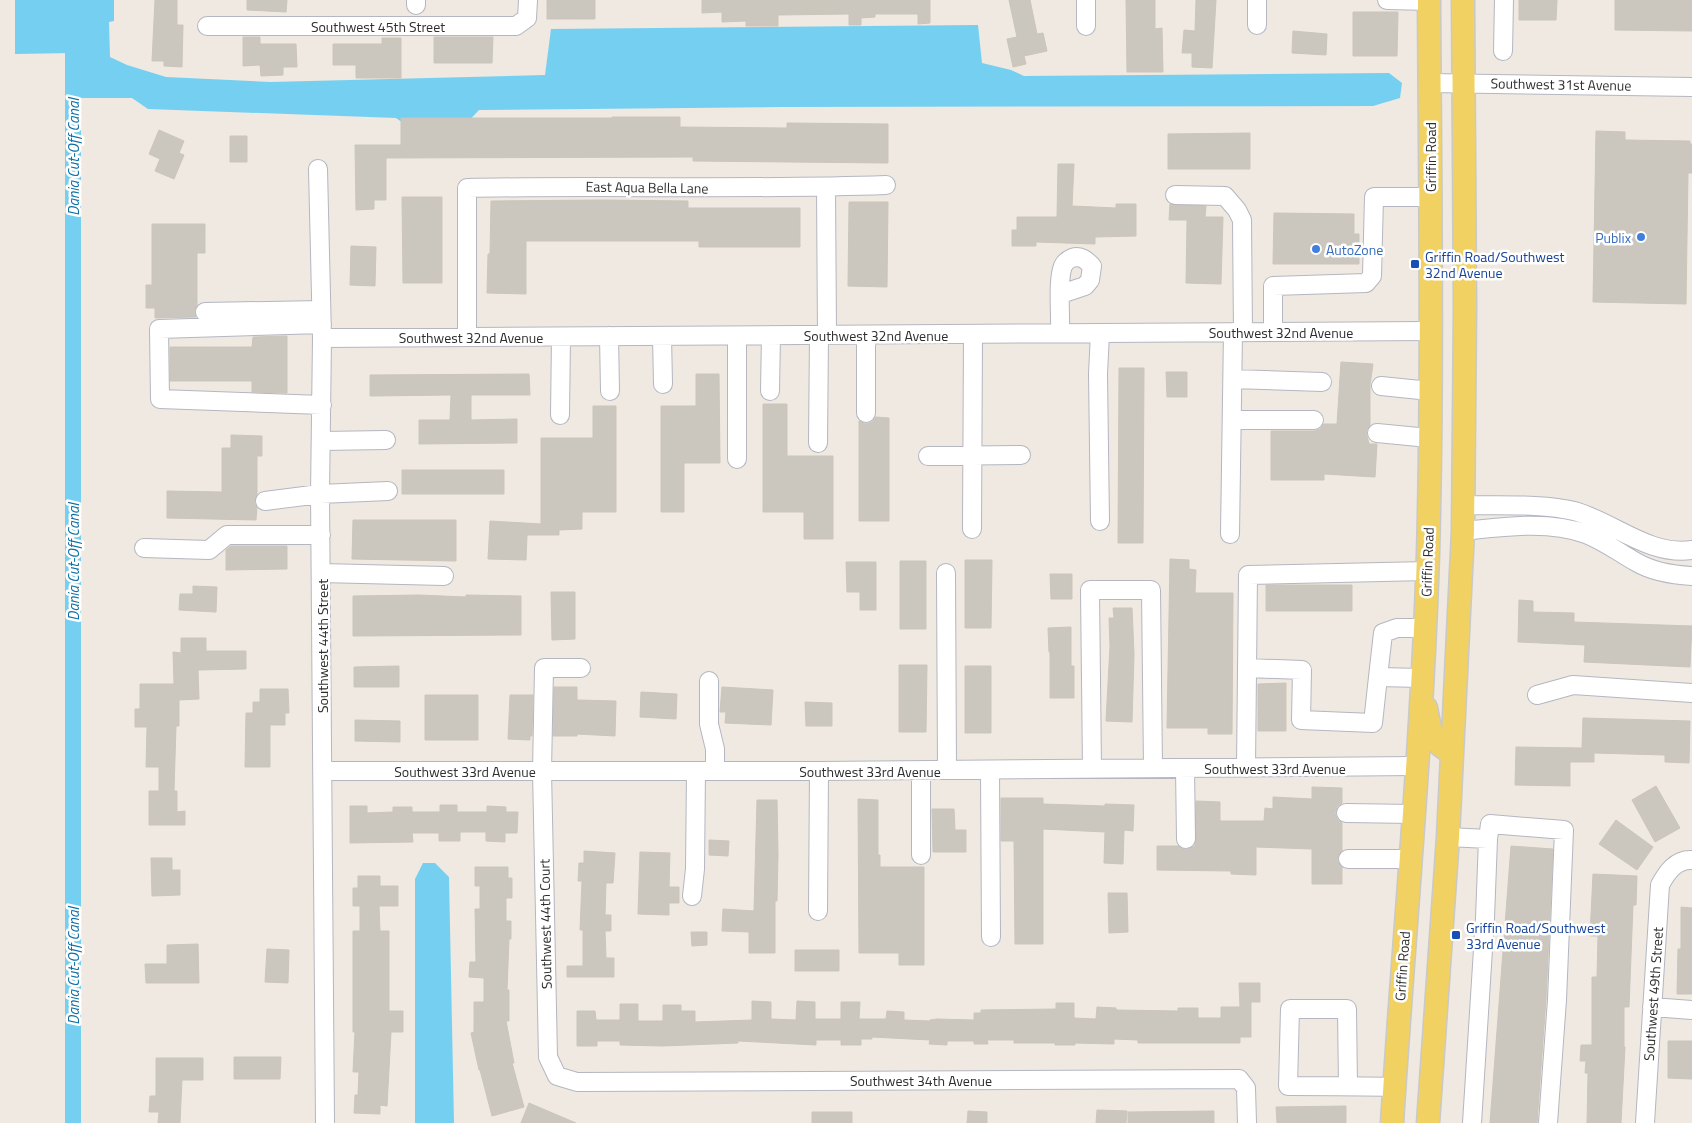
<svg xmlns="http://www.w3.org/2000/svg" width="1692" height="1123" viewBox="0 0 1692 1123" font-family="'Titillium Web',sans-serif">
<style>
.water{fill:#75cff0}
.lines{fill:none;stroke-linecap:round;stroke-linejoin:round}
.canal{stroke:#75cff0;stroke-width:16}
.building{fill:#cbc7bf;stroke:#cbc5ba}
.minor-casing{stroke:#b4b7c1;stroke-width:20}
.major-casing{stroke:#c9c9c9;stroke-width:25}
.minor{stroke:#fff;stroke-width:18}
.major{stroke:#f2d163;stroke-width:22}
.shop-dot{fill:#3f7fe0;stroke:#fff;stroke-width:2}
.transit-dot{fill:#1a4fb4;stroke:#fff;stroke-width:2}
.labels{text-anchor:middle;dominant-baseline:central;stroke-width:5;stroke-linejoin:round;paint-order:stroke}
.street-label{font-size:14px;fill:#2e2e2e;stroke:#fff}
.shop-label{font-size:14px;fill:#366cbe;stroke:#fff;text-anchor:end}
.transit-label{font-size:14px;fill:#164399;stroke:#fff;text-anchor:start}
.water-label{font-size:15px;font-style:italic;fill:#0d6fa3;stroke:#fff}
</style>
<rect width="100%" height="100%" fill="#efe9e1"/>
<!-- water -->
<path class="water" d="M15,0H114V21L109,22L110,57L127,65L166,77L270,82L545,75L551,29L978,25L982,63L1011,70L1024,76L1389,73L1402,83L1400,98L1373,106L782,107L479,110L464,126L409,127L396,118L148,109L132,98H73L72,53L15,54Z
M423,863H435L449,877L454,1123H415V879Z"/>
<g class="lines">
<!-- canal -->
<path class="canal" d="M73,0V1123"/>
</g>
<!-- building -->
<path class="building" d="M155,0H177V25H183L182,67L164,66V61H152Z
M247,0H287L286,12L247,10Z
M547,0H595V19H547Z
M702,0H930V23L918,24V14H875V17L861,18V25H849V14L778,15V26H746V21L722,22V12L702,13Z
M1009,0H1030L1037,34L1043,33L1047,51L1024,56L1026,64L1013,67L1007,39L1017,37Z
M1126,0H1155V29L1162,28L1163,72H1127Z
M1196,0H1216L1212,68L1192,67V53H1182L1184,30L1195,31Z
M1519,0H1557L1556,20H1519Z
M1615,0H1692V31L1615,30Z
M1353,12H1398L1397,56H1353Z
M1293,31L1327,34L1326,55L1292,53Z
M243,37H260V44H296L297,67H283V75L261,76L260,65L243,66Z
M434,37H493L492,63H434Z
M382,38H401V78H356V65H333V44H382Z
M612,117H680V127L787,128V123L888,124V163L693,161V157L386,158V200H374V209L356,210L355,145H401V118H612Z
M159,130L184,141L179,153L184,155L174,179L155,171L160,159L149,154Z
M1596,131L1625,132V140L1690,141V144H1692V173H1688L1686,304L1593,302Z
M1250,133V169H1168V134Z
M230,136H247V162H230Z
M1058,164H1074L1072,206L1116,208V204H1136V236L1095,237V244L1036,242V246H1012V230H1017V217H1057Z
M402,197H442V283H403Z
M603,200L688,201V208H800V247H699V241H526V294L487,293L488,254H490L491,201Z
M849,202H888L887,287L848,286Z
M1170,204L1206,206L1205,217H1223L1221,284L1186,283L1187,220H1169Z
M1274,213L1354,214V234H1359V264H1273Z
M152,224H205V253H197V306L194,312L196,317L155,318V308H146V285H152Z
M351,246L376,247L375,286L350,285Z
M287,336V393L252,392V381H170V347H252L253,337Z
M1341,362L1373,364L1370,385V426L1366,432L1369,444H1377L1375,477L1324,474V480H1271V431H1314L1320,429L1324,424H1337Z
M1119,368H1144L1143,543H1118Z
M1166,372H1187V397H1167Z
M529,374L530,395H471V420L517,419V443L419,444V420H450L451,395L370,396V375Z
M696,374H719L720,463H684V512H661V406H696Z
M763,404H787V456H833V539H804V512H763Z
M593,406H616V512H582V529L559,530V535H527L526,560L488,559L490,521L541,524V438H593Z
M876,417L889,418V521H859V421L866,424L872,422Z
M231,435L262,436V456H257V495L254,502L257,507L256,520L167,518V491L222,492V448H231Z
M402,470H504V494H402Z
M353,520H456V561L352,559Z
M231,546H287V569L226,570V550Z
M1170,559L1189,560V569L1196,570L1195,593H1233L1232,734H1208V728H1167Z
M965,560H992L991,628H965Z
M900,561H926V629H900Z
M846,562H876V610H860V592H847Z
M1050,574H1072V599H1051Z
M1266,585H1352V611H1266Z
M193,586L217,587L216,612L179,610L180,594H193Z
M551,592H575V639L552,640Z
M419,595L466,597V595L521,596V635L353,636V596Z
M1519,600L1533,601V612L1574,613V622L1692,626L1690,667L1584,662L1585,645L1518,642Z
M1113,608H1132L1134,654L1132,722L1106,721L1110,646L1109,618H1114Z
M1071,627V666H1074V698H1050V652H1049L1048,628Z
M181,638H206V651H246V669L198,670L199,699L179,700V726H176L174,791H177V812L185,811V825H149V791H159V767H146L147,727H135V709H140V684H174L173,652L181,653Z
M899,665H927L926,732H899Z
M399,666V687H354V667Z
M965,666H991V733H965Z
M1286,683V731H1258V684Z
M554,687H577V700L616,701L615,736L577,734V736H553Z
M722,687L773,690L771,725L725,723L726,712H720Z
M260,689H288L289,713H285V725H270V767H245L246,713H253V702H260Z
M641,692L677,694L676,719L640,717Z
M425,695H478V740H425Z
M510,695H533L532,736H530V740L508,739Z
M805,702L832,703V726H806Z
M1583,718L1690,721L1689,763L1665,762V755L1594,753V762H1570V786L1515,785L1516,747L1582,748Z
M355,720L400,721V742L355,741Z
M1656,786L1680,828L1655,842L1632,800Z
M1312,787L1342,788V803L1337,807L1335,813L1337,819L1342,823V851L1337,859L1339,864L1342,867V884H1312V849L1256,847V875L1231,874V871L1157,870V846H1179L1186,850L1195,846L1196,801L1220,802V821H1264L1265,808L1273,809V797L1312,799Z
M1001,798H1043V804L1105,806V804L1134,805L1133,831L1124,830L1123,864L1104,863L1105,832L1043,829V944H1015L1014,841H1001Z
M858,799L878,800V855H880V867H924V965H899V953H859Z
M757,800H777L778,855L777,901H775V953H749V932L722,931L723,909L754,911Z
M440,805H457V812H487V806L506,807V812H518L517,833H505V842L486,841V832H460V841H439V833H412L413,842L350,843V806H367V813L393,812V807H412V812H440Z
M932,809H954L955,830H966V852H933Z
M1616,820L1653,847L1637,870L1599,844Z
M709,840L729,841L728,856L709,855Z
M1511,846L1553,849L1546,999L1537,1123H1490Z
M584,851L615,853L613,883H606L605,915H611V931H605L606,958H614V977H567V966H583V930H580L582,881H578L579,863H584Z
M640,852L670,853L669,887H679V903H669V915L638,914Z
M151,858H172V870H180V895L152,896Z
M475,867H508V878H512V898H506V921H511V939H509L507,990H509V1021H506L514,1063H512L524,1107L492,1116L480,1070H479L471,1033L474,1032V1002H484V978L469,977L470,962H476L475,909H480V886H475Z
M1593,874L1637,876L1636,905H1633L1629,1007H1624V1047H1625L1621,1123H1587L1588,1073H1585L1586,1061H1580L1581,1045H1592V977H1597L1598,936H1590Z
M358,876H380V886H398V906H379L380,931H389V1011H403V1032H391L387,1106L380,1105V1114L354,1113L355,1095H358L359,1072H353L355,1032H353V931H360V906H353V888H358Z
M1108,893H1127L1128,932L1109,933Z
M1681,907L1692,908V994H1677L1678,949H1681Z
M691,932H707V945L692,946Z
M198,944L199,983H146L145,964H167V945Z
M267,949L289,950L288,983L265,982Z
M795,950H839V971H795Z
M1239,983H1260V1002H1251V1037H1240V1043H1138V1040L1114,1039V1044L1075,1043V1045H1055V1043H1014V1040H987L988,1044H974V1041H947V1045L929,1044L930,1040L872,1037V1039H861V1045H841V1040H816V1045L738,1041V1043L663,1046L620,1045V1041H597V1046H577V1011H595L596,1020H620V1004H638V1021H663V1005H681V1011H695V1022L752,1020V1001L771,1002V1019L796,1020L797,1001L815,1002V1019H841V1002H860L859,1019H886L887,1011L904,1012V1020L930,1021V1020L937,1019L974,1020V1013H981V1010L1056,1009V1003H1074V1018L1096,1019L1097,1007L1116,1008V1010L1178,1011V1008H1198V1018H1221V1007H1240Z
M1668,1041H1692V1079L1668,1078Z
M234,1057H281L280,1079H234Z
M156,1058H203V1080H182L180,1123H158L159,1112H149L150,1096H156Z
M529,1103L576,1123H521Z
M1346,1106V1123H1277L1276,1107Z
M1097,1110L1127,1111L1126,1123H1096Z
M968,1111L987,1112V1123H967Z
M1214,1111V1123H1128V1112Z
M812,1112H852V1123H812Z"/>
<g class="lines">
<!-- minor casing -->
<g class="minor-casing">
<path id="minor" d="M1086,0V26
M1257,0V25
M1387,0L1429,1
M416,5V0
M207,26H516L527,18L528,0
M1503,51L1504,0
M1429,83L1692,87
M318,169L322,338L320,494L325,1123
M826,187L827,335
M1175,195L1225,196L1237,210L1242,220L1243,332
M205,312L321,310
M322,324L159,329L160,399L322,405
M1273,332V286L1366,283L1372,276L1374,197H1430
M1060,333C1061,316 1057,281 1063,266C1065,262 1067,260 1072,258C1081,255 1086,260 1092,266L1090,280L1085,286L1061,294
M866,335V413
M609,336L610,391
M662,336L663,384
M467,337V188C607,185 746,190 886,185
M322,338L1430,331
M1233,379L1322,382
M1381,386L1430,391
M770,391L771,335
M560,415L561,337
M1232,420H1314
M1377,433L1429,438
M322,441L386,440
M818,443L819,335
M928,456L1021,455
M737,459V336
M265,501L320,494L388,491
M1463,505C1496,506 1543,503 1574,511C1614,522 1648,556 1692,550
M1100,521L1098,374L1100,333
M972,529L973,334
M1463,531C1503,527 1548,520 1586,534C1604,541 1620,553 1636,562C1653,572 1673,575 1692,576
M1230,534L1233,332
M144,548L209,550L227,535H321
M321,573L444,576
M946,573L947,770
M581,668H544L542,771L548,1057L557,1076L577,1082L1239,1079L1246,1088L1247,1123
M1247,668L1302,670L1301,720L1373,723L1378,677L1422,678
M1378,677L1383,633L1397,628H1424
M709,681V724L715,749V771
M1537,695L1573,685L1692,693
M1185,768L1186,839
M1246,768L1248,575L1427,571
M1092,769L1090,590H1151L1153,768
M921,770V855
M990,770L991,937
M322,771H819L1417,766
M1346,813L1413,814
M1448,837L1488,839L1490,824L1564,830L1557,1000L1548,1123
M1348,859H1410
M692,896L695,869L696,771
M818,911L819,771
M1652,1007L1692,1010
M1348,1086L1347,1009H1290L1288,1086C1323,1086 1359,1086 1394,1087
M1472,1123L1485,918L1488,839
M1645,1123L1660,885C1667,872 1676,859 1692,860"/>
</g>
<!-- major casing -->
<g class="major-casing">
<path id="major" d="M1426,708C1431,731 1429,741 1452,753
M1392,1123C1404,933 1422,744 1428,554C1433,369 1430,184 1429,0
M1428,1123L1448,837L1463,531L1465,307L1463,0"/>
</g>
<!-- minor -->
<use href="#minor" class="minor"/>
<!-- major -->
<use href="#major" class="major"/>
</g>
<!-- markers -->
<g class="shop-dot">
<circle cx="1641" cy="237" r="5"/>
<circle cx="1316" cy="249" r="5"/>
</g>
<g class="transit-dot">
<rect x="1410" y="259" width="10" height="10" rx="2.5"/>
<rect x="1451" y="930" width="10" height="10" rx="2.5"/>
</g>
<g class="labels">
<!-- street labels -->
<g class="street-label">
<text x="378" y="26">Southwest 45th Street</text>
<text transform="translate(1561 84) rotate(1)">Southwest 31st Avenue</text>
<text transform="translate(1430 157) rotate(-90)">Griffin Road</text>
<text transform="translate(647 187) rotate(1)">East Aqua Bella Lane</text>
<text x="1281" y="332">Southwest 32nd Avenue</text>
<text x="876" y="335">Southwest 32nd Avenue</text>
<text x="471" y="337">Southwest 32nd Avenue</text>
<text transform="translate(1427 562) rotate(-88)">Griffin Road</text>
<text transform="translate(322 646) rotate(-90)">Southwest 44th Street</text>
<text x="1275" y="768">Southwest 33rd Avenue</text>
<text x="465" y="771">Southwest 33rd Avenue</text>
<text x="870" y="771">Southwest 33rd Avenue</text>
<text transform="translate(545 924) rotate(-91)">Southwest 44th Court</text>
<text transform="translate(1402 966) rotate(-86)">Griffin Road</text>
<text transform="translate(1653 994) rotate(-86)">Southwest 49th Street</text>
<text x="921" y="1080">Southwest 34th Avenue</text>
</g>
<!-- shop labels -->
<g class="shop-label">
<text x="1631" y="237">Publix</text>
<text x="1326" y="249" text-anchor="start">AutoZone</text>
</g>
<!-- transit labels -->
<g class="transit-label">
<text x="1425" y="256">Griffin Road/Southwest<tspan x="1425" dy="16">32nd Avenue</tspan></text>
<text x="1466" y="927">Griffin Road/Southwest<tspan x="1466" dy="16">33rd Avenue</tspan></text>
</g>
<!-- water labels -->
<g class="water-label">
<text transform="translate(73 157) rotate(-90)">Dania Cut-Off Canal</text>
<text transform="translate(73 562) rotate(-90)">Dania Cut-Off Canal</text>
<text transform="translate(73 966) rotate(-90)">Dania Cut-Off Canal</text>
</g>
</g>
</svg>
